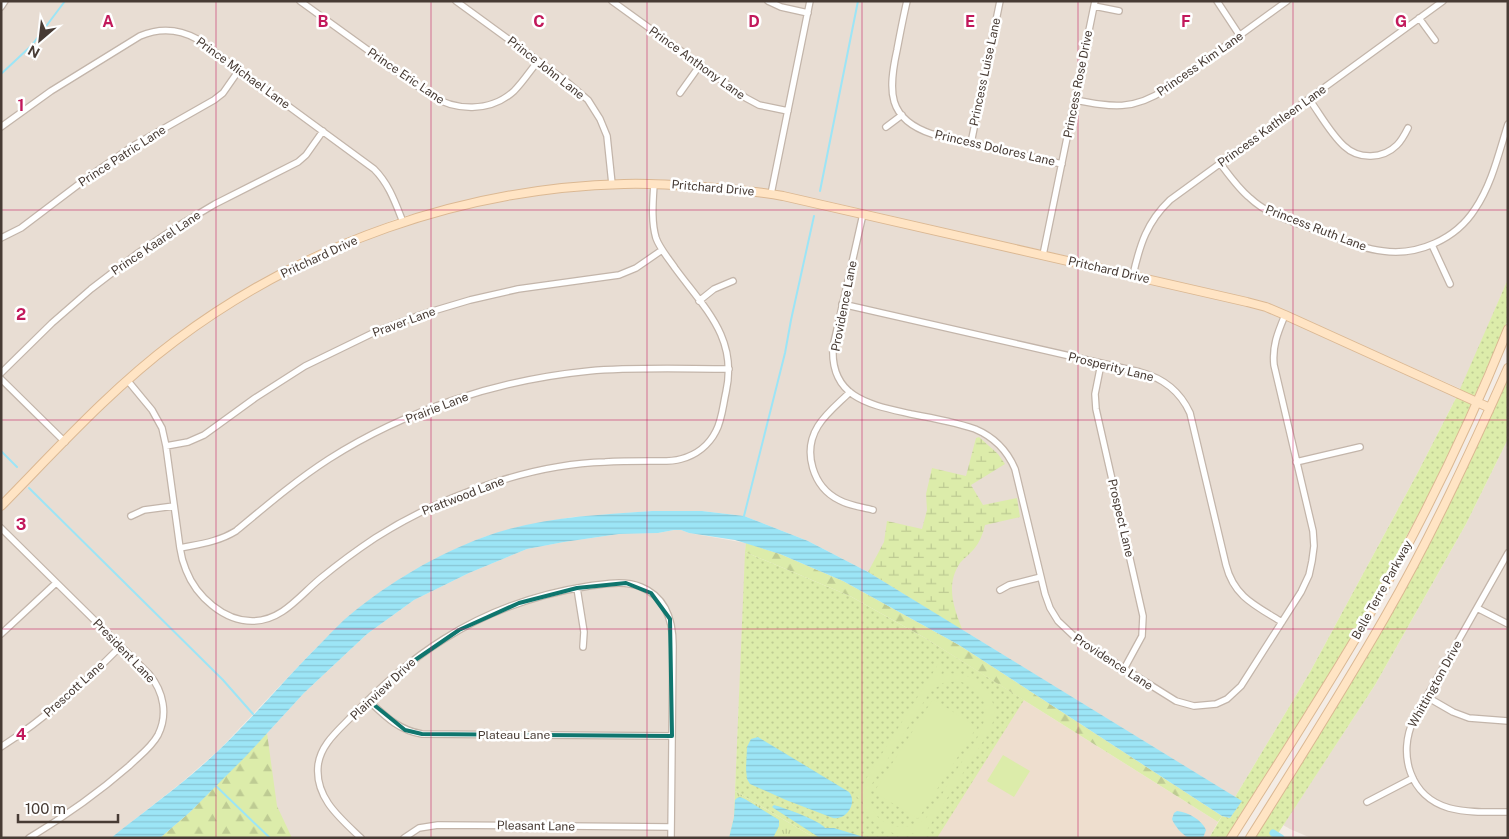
<svg xmlns="http://www.w3.org/2000/svg" width="1509" height="839" viewBox="0 0 1509 839" font-family="'Public Sans',sans-serif">
<style>
.residential{fill:#e8ddd3}
.education{fill:#eedece}
.grass{fill:url(#grass-dots)}
.forest{fill:url(#forest-firs)}
.wetland{fill:url(#wetland-marsh)}
.park{fill:url(#park-tufts)}
.pitch{fill:#dcecaa;fill-rule:evenodd}
.water{fill:url(#water-rules)}
.lines{fill:none;stroke-linecap:round;stroke-linejoin:round}
.stream{stroke:#9ce5f6;stroke-width:2}
.canal{stroke:#9ce5f6;stroke-width:7}
.street-casing{stroke:#c3b5aa;stroke-width:8}
.secondary-casing{stroke:#dbb893;stroke-width:10}
.street{stroke:#fff;stroke-width:5.5}
.secondary{stroke:#ffe4c4;stroke-width:8}
.marked{fill:none;stroke:#0f766e;stroke-width:4;stroke-linejoin:round}
.grid{fill:none;stroke:#c2185b;stroke-width:1;stroke-opacity:0.55}
.labels{text-anchor:middle;dominant-baseline:central;stroke-width:5;stroke-linejoin:round;paint-order:stroke}
.street-label{font-size:12px;fill:#473b34;stroke:#fff}
.grid-label{font-size:16px;text-anchor:middle;font-weight:bold;fill:#c2185b;stroke:#fff;stroke-width:5;stroke-linejoin:round;paint-order:stroke}
</style>
<defs>
<pattern id="grass-dots" width="8" height="8" patternUnits="userSpaceOnUse" patternTransform="scale(1.25)"><rect width="8" height="8" fill="#dcecaa"/><path d="M2 2h.1M6 6h.1" fill="none" stroke="#becb93" stroke-width="1.8" stroke-linecap="round"/></pattern>
<pattern id="forest-firs" width="22" height="20" patternUnits="userSpaceOnUse" patternTransform="scale(1.25)"><rect width="22" height="20" fill="#dcecaa"/><path d="M5 1l3.5 6h-7zM16 11l3.5 6h-7z" fill="#becb93"/></pattern>
<pattern id="wetland-marsh" width="20" height="14" patternUnits="userSpaceOnUse" patternTransform="scale(1.25)"><rect width="20" height="14" fill="#dcecaa"/><path d="M1 5h8M5 5V1M11 12h8M15 12V8" fill="none" stroke="#becb93"/></pattern>
<pattern id="park-tufts" width="24" height="20" patternUnits="userSpaceOnUse" patternTransform="scale(1.25)"><rect width="24" height="20" fill="#dcecaa"/><path d="M3 7l-1-3M5 7V3M7 7l1-3M15 17l-1-3M17 17v-4M19 17l1-3" fill="none" stroke="#becb93"/></pattern>
<pattern id="water-rules" width="6" height="5" patternUnits="userSpaceOnUse" patternTransform="scale(1.25)"><rect width="6" height="5" fill="#9ce5f6"/><path d="M0 2.5h6" fill="none" stroke="#88c5d4"/></pattern>
</defs>
<rect width="100%" height="100%" fill="#f4ece5"/>
<!-- residential -->
<path class="residential" d="M1,1H1508V279L1461,389L1284,311L1260,301L1145,274L813,198L765,189L655,179L612,180L547,186L481,198L401,217L304,256L240,292L179,334L89,412L1,499Z
M654,187L770,196L1242,304L1275,315L1457,396L1417,474L1310,672L1235,797L868,572L808,541L744,516L702,511H652L573,517L518,527L484,537L449,552L401,578L350,615L311,653L219,750L181,783L111,838H1V511L93,417L129,383L182,340L243,299L307,263L403,225L482,205L547,194L612,188Z
M1508,439V838H1311L1290,829L1283,825L1375,685L1466,524Z
M674,530H681L689,533L746,543L734,817L729,838H160L190,812L247,755L304,693L367,634L414,600L469,573L527,549L564,542L619,534L658,533Z"/>
<!-- education -->
<path class="education" d="M745,552L925,638L1218,822L1209,838H815Z"/>
<!-- grass -->
<path class="grass" d="M1508,279V320L1458,434L1433,487L1362,619L1326,681L1228,838H1209L1222,816L1230,818L1241,801L1235,797L1310,672L1417,474L1457,396Z
M1508,378V439L1466,524L1375,685L1275,838H1255C1298,767 1344,697 1385,625C1430,545 1470,462 1508,378Z
M745,552L850,596L925,638L1024,700L937,838H815L735,791Z"/>
<!-- forest -->
<path class="forest" d="M746,543L780,554L843,581L959,645L1222,816L1218,822L925,638L850,596L745,552Z
M267,733L277,806L292,838H160L190,812Z"/>
<!-- wetland -->
<path class="wetland" d="M979,437L998,454L1005,464L971,485L983,505L1017,498L1020,517L985,525C983,533 980,542 974,549C970,554 964,558 960,563C945,585 954,609 963,631L868,572L884,542L887,521L922,529L927,510L926,494L932,468L966,476L976,438Z"/>
<!-- park -->
<path class="park" d="M735,791L815,838H729L734,817Z"/>
<!-- pitch -->
<path class="pitch" d="M939,663L945,667L940,675C975,666 1007,698 989,732L922,838H914L916,833C891,839 866,825 862,799L861,800L857,797L866,779ZM957,681C967,683 975,687 980,695C997,719 968,752 955,772C946,787 937,804 926,818C899,839 861,820 872,784L930,692L943,683Z
M933,699L977,727L918,819L874,792Z
M1003,755L1030,771L1014,797L987,781Z"/>
<!-- water -->
<path class="water" d="M652,511H702L744,516L808,541L868,572L1242,801L1230,818L1222,816L959,645L843,581L780,554L735,540L689,533L681,530H674L658,533L619,534L564,542L527,549L469,573L414,600L367,634L304,693L247,755L190,812L160,838H111C147,809 186,782 219,750C257,714 289,674 326,638C334,630 342,621 351,614C390,582 437,554 484,537C538,517 596,515 652,511Z
M758,737L849,792C858,803 846,821 833,818L786,800L750,784L747,779L746,769L747,747L751,739Z
M740,797L745,799L779,820V826L773,838H729L734,817L735,800L737,798Z
M774,805C785,808 821,821 825,828H834L867,838H820L775,809L772,807Z
M1177,811C1188,812 1202,820 1206,830L1203,838C1199,838 1193,839 1189,838C1182,835 1174,825 1172,819L1174,813Z"/>
<g class="lines">
<!-- stream -->
<path class="stream" d="M1,74L32,45L65,1
M820,191L858,1
M1,451L17,467
M29,488L223,680L253,714
M744,516L785,353L791,320L814,216
M216,786L270,838"/>
<!-- canal -->
<path class="canal" d="M1273,833L1281,838"/>
<!-- street casing -->
<g class="street-casing">
<path id="street" d="M300,1L430,95C455,111 490,113 514,91C523,82 530,71 538,61
M456,1L567,82L588,100L600,119L607,136L612,184
M612,1L746,98L759,105L788,111
M768,1L781,7L808,13
M907,1C903,18 900,34 897,50C888,91 887,119 932,134L1062,164
M1217,1L1240,36
M1094,6L1119,11
M1,7L5,1
M1419,18L1435,40
M680,93L700,65
M1309,99C1320,114 1330,133 1344,146C1359,160 1383,159 1397,145C1402,140 1405,134 1408,128
M1075,100C1112,107 1133,111 1166,89L1287,1
M1,127L51,91L140,36C159,28 179,29 197,39L374,169C389,184 395,202 403,222
M886,127L902,115
M971,143L1000,1
M1220,163C1229,175 1238,188 1250,198C1270,217 1300,224 1325,233C1344,240 1363,249 1383,251C1418,256 1456,239 1475,209C1492,184 1499,152 1508,124
M771,194L810,1
M863,214L833,347C830,399 872,405 911,414C933,418 954,422 975,429C994,437 1007,450 1015,469L1045,594L1050,608L1058,621L1077,639L1176,701L1194,706L1216,704L1227,699L1241,686L1301,592L1309,575L1312,561L1314,546L1313,531L1274,365C1272,346 1278,332 1285,315
M1,238L21,228L91,175L133,146L214,100L223,93L239,70
M1432,245L1450,284
M1043,255L1095,1
M1133,275C1140,244 1147,222 1170,200L1443,1
M699,301L714,289L733,281
M842,304L1140,372C1163,378 1180,391 1190,413L1226,565C1234,597 1256,606 1282,622
M1101,364L1095,394L1096,409L1143,616L1142,636L1124,669
M1,373L52,323L91,289L138,253L178,226L215,204L298,162L306,155L323,131
M1,379L65,442
M128,381L152,410L162,428L166,446L180,548C181,555 183,563 186,570C196,596 224,622 254,621C283,620 300,595 321,578C338,564 357,550 375,538C411,515 450,497 490,484C526,472 567,463 605,462C620,461 635,461 650,461C660,461 671,462 681,459C696,455 709,445 716,431C722,420 723,405 726,392C738,338 705,309 675,268C669,259 660,249 656,238C651,221 653,201 654,184
M850,392C839,403 826,413 818,426C802,452 813,487 839,500C850,506 862,507 873,510
M166,446L188,442L204,435L255,398L305,366L377,331L423,314L470,300L518,289L619,275L636,268L662,250
M1296,462L1360,447
M131,516L144,510L174,506
M1,528L149,674C164,692 168,715 158,735C151,748 139,756 129,766C98,793 64,817 29,838
M180,548C200,544 218,542 236,531C266,506 295,481 329,459C406,410 497,380 589,371C635,367 682,369 729,369
M1508,553L1414,719C1397,754 1410,797 1449,808C1468,813 1489,812 1508,812
M577,588L584,632L583,647
M1000,590L1009,585L1041,577
M1477,608L1508,624
M1,634L56,583
M1427,697L1453,712L1469,718L1508,721
M368,700C385,716 398,730 422,734L672,736
M1,747C46,718 83,684 121,646
M1367,802L1413,778
M361,838C340,818 315,798 318,766C320,744 340,729 354,714C382,686 410,660 444,639C488,611 537,594 589,586C606,584 624,580 641,587C666,597 673,622 673,646L671,838
M404,838L419,828L438,825L671,827"/>
</g>
<!-- secondary casing -->
<g class="secondary-casing">
<path id="secondary" d="M1,506C57,449 111,389 175,341C304,244 463,188 624,184C651,183 677,185 704,187C730,189 757,191 783,196L1247,302L1266,307L1285,315L1490,408
M1231,838C1277,765 1324,693 1367,619C1420,526 1468,429 1508,329
M1250,838C1296,765 1342,692 1385,617C1431,537 1470,453 1508,368"/>
</g>
<!-- street -->
<use href="#street" class="street"/>
<!-- secondary -->
<use href="#secondary" class="secondary"/>
</g>
<!-- marked area -->
<path class="marked" d="M626,583L651,593L670,619L672,736L422,734L405,730L368,700L402,669L459,630L519,603L577,588Z"/>
<!-- grid -->
<path class="grid" d="M216,1V838M431,1V838M647,1V838M862,1V838M1078,1V838M1293,1V838M1,210H1508M1,420H1508M1,629H1508"/>
<g class="labels">
<!-- street labels -->
<g class="street-label">
<text transform="translate(697 63) rotate(36)">Prince Anthony Lane</text>
<text transform="translate(1200 64) rotate(-35)">Princess Kim Lane</text>
<text transform="translate(546 68) rotate(38)">Prince John Lane</text>
<text transform="translate(985 72) rotate(-78)">Princess Luise Lane</text>
<text transform="translate(243 73) rotate(36)">Prince Michael Lane</text>
<text transform="translate(406 76) rotate(34)">Prince Eric Lane</text>
<text transform="translate(1078 84) rotate(-79)">Princess Rose Drive</text>
<text transform="translate(1272 126) rotate(-36)">Princess Kathleen Lane</text>
<text transform="translate(995 148) rotate(13)">Princess Dolores Lane</text>
<text transform="translate(122 156) rotate(-33)">Prince Patric Lane</text>
<text transform="translate(713 188) rotate(5)">Pritchard Drive</text>
<text transform="translate(1316 228) rotate(21)">Princess Ruth Lane</text>
<text transform="translate(156 243) rotate(-34)">Prince Kaarel Lane</text>
<text transform="translate(319 257) rotate(-25)">Pritchard Drive</text>
<text transform="translate(1109 270) rotate(13)">Pritchard Drive</text>
<text transform="translate(844 306) rotate(-79)">Providence Lane</text>
<text transform="translate(404 322) rotate(-20)">Praver Lane</text>
<text transform="translate(1111 367) rotate(14)">Prosperity Lane</text>
<text transform="translate(437 408) rotate(-21)">Prairie Lane</text>
<text transform="translate(463 496) rotate(-21)">Prattwood Lane</text>
<text transform="translate(1121 518) rotate(77)">Prospect Lane</text>
<text transform="translate(1382 590) rotate(-61)">Belle Terre Parkway</text>
<text transform="translate(124 651) rotate(46)">President Lane</text>
<text transform="translate(1113 662) rotate(33)">Providence Lane</text>
<text transform="translate(1435 684) rotate(-61)">Whittington Drive</text>
<text transform="translate(74 689) rotate(-42)">Prescott Lane</text>
<text transform="translate(383 689) rotate(-43)">Plainview Drive</text>
<text x="514" y="735">Plateau Lane</text>
<text transform="translate(536 826) rotate(1)">Pleasant Lane</text>
</g>
</g>
<g class="grid-label">
<text x="108" y="27">A</text>
<text x="323" y="27">B</text>
<text x="539" y="27">C</text>
<text x="754" y="27">D</text>
<text x="970" y="27">E</text>
<text x="1186" y="27">F</text>
<text x="1401" y="27">G</text>
<text x="21" y="111">1</text>
<text x="21" y="320">2</text>
<text x="21" y="530">3</text>
<text x="21" y="740">4</text>
</g>
<!-- border -->
<rect width="1509" height="839" fill="none" stroke="#473b34" stroke-width="5"/>
<!-- north arrow -->
<g transform="translate(40 40) rotate(208)" stroke="#ffffff" stroke-width="4" paint-order="stroke">
<path d="M0-4L9 19L0 12L-9 19Z" fill="#473b34"/>
<text y="-8" font-size="14" font-weight="bold" text-anchor="middle" fill="#473b34">N</text>
</g>
<!-- scale -->
<path d="M18 814v8h100v-8" fill="none" stroke="#473b34" stroke-width="2.5"/>
<text x="25" y="814" font-size="15" fill="#473b34" stroke="#ffffff" stroke-width="4" paint-order="stroke">100 m</text>
</svg>
